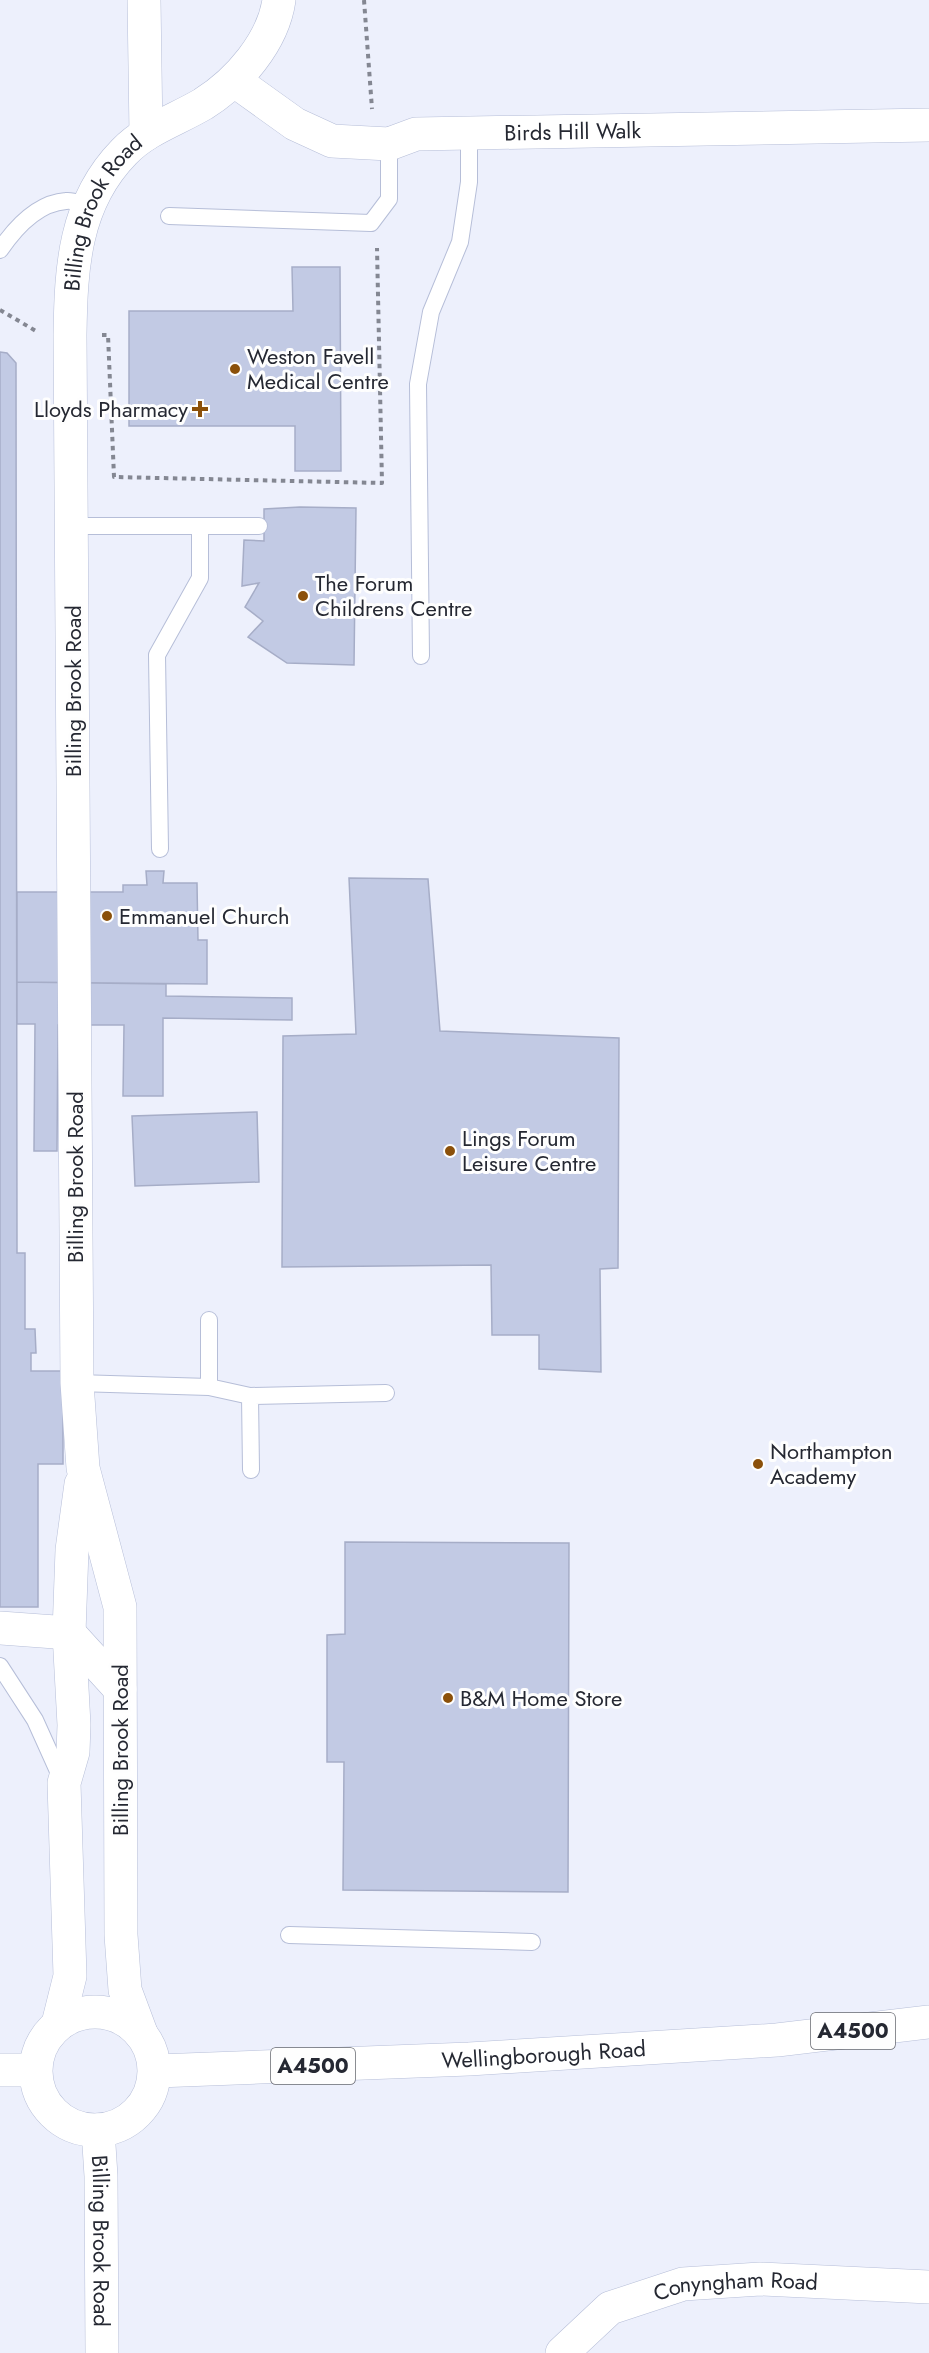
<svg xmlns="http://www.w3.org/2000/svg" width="929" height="2353" viewBox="0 0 929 2353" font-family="Jost,sans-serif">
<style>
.building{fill:#c2cae4;stroke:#a6adc7;stroke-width:1.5}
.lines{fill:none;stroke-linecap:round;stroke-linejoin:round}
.service-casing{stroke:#b6bed8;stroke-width:18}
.minor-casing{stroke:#b6bed8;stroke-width:34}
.tertiary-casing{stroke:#b6bed8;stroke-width:34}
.primary-casing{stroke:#b6bed8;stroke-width:34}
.path{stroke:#848792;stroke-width:4;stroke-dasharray:4.5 4.5;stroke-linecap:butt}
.service{stroke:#fff;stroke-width:16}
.minor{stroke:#fff;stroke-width:33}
.tertiary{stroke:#fff;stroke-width:33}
.primary{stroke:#fff;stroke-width:33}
.poi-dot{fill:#8b500a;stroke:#fefefe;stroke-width:2}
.labels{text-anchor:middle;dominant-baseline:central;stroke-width:6;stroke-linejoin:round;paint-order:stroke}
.shield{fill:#fefefe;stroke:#66686f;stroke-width:1.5}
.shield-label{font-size:21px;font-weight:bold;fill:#252832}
.street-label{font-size:22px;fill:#252832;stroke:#fefefe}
.poi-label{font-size:22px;fill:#252832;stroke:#fefefe;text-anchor:start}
</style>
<rect width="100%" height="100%" fill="#edf0fc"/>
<!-- building -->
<path class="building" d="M292,267H340L341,471H295V426H129V311H293Z
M0,352L7,353L16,363L17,1253H25V1329H35L36,1353H31V1371H63V1464H38V1607H0Z
M300,507L356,508L354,665L287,663L248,637L263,621L245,607L259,583L242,586L244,540L264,541V509Z
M146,871H164L163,883H197L198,940H207V984L17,982V892H123V885H147Z
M349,878L428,879L440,1031L619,1038L618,1268L600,1269L601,1372L539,1369V1335H492L491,1265L282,1267L283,1036L356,1034Z
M17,982L166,984V996L292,998V1020L163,1018V1096H123L124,1025H58L57,1151H34L35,1024H17Z
M257,1112L259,1182L135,1186L132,1116Z
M345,1542L569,1543L568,1892L343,1890L344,1762H327V1635L345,1634Z"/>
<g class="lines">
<!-- service casing -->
<g class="service-casing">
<path id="service" d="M169,216L371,223L389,199V144
M0,250C15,228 37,203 66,201C73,200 82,204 89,205
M72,526H259
M421,656L418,384L431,312L460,242L469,182V133
M160,849L157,655L200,578V526
M77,1383L209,1387L250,1396L386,1393
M209,1387V1320
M250,1396L251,1470
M0,1666L35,1720L62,1780
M289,1935L532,1942"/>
</g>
<!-- minor casing -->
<g class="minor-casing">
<g id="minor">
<path d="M144,0L146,134"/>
<path id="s1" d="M235,81L295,124L332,141L389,144L416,134L929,125"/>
<path d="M0,1628L69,1633L120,1689"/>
<path id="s2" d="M98,2130L101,2176L102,2353"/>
<path id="s3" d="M562,2353L610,2308L683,2284L760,2279L929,2287"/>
</g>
</g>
<!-- tertiary casing -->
<g class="tertiary-casing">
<g id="tertiary">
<path d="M58,2024L70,1976L64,1783L73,1752L74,1725L69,1633L72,1550L81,1484"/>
<path id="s4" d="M141,2033L125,1990L121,1935L120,1607L83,1468L77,1383L70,335C71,268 74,203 124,152C146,129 176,120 203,104C238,82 273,42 279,0"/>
</g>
</g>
<!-- primary casing -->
<g class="primary-casing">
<g id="primary">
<circle cx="95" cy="2071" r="59"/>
<path d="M0,2070H35"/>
<path id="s5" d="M157,2071L469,2059L777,2040L929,2022"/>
</g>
</g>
<!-- path -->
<path class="path" d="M364,0L372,109
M0,310L36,331
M102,335H108L114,477L382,483L377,248"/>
<!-- service -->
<use href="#service" class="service"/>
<!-- minor -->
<use href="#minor" class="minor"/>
<!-- tertiary -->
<use href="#tertiary" class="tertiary"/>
<!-- primary -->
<use href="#primary" class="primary"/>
</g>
<!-- markers -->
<g class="poi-dot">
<circle cx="235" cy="369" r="6"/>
<path d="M197 400h6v6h6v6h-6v6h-6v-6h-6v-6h6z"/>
<circle cx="303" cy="596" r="6"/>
<circle cx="107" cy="916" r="6"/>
<circle cx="450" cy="1151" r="6"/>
<circle cx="758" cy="1464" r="6"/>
<circle cx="448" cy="1698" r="6"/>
</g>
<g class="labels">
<!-- shield labels -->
<g class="shield">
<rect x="811" y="2013" width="84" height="36" rx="4.5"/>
<rect x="271" y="2048" width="84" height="36" rx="4.5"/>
</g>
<g class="shield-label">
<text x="853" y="2031">A4500</text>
<text x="313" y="2066">A4500</text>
</g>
<!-- street labels -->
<g class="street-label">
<text stroke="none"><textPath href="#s1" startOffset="357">Birds Hill Walk</textPath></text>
<text stroke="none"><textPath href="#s4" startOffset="1836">Billing Brook Road</textPath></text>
<text transform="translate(73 691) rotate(-90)">Billing Brook Road</text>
<text transform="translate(75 1177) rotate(-90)">Billing Brook Road</text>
<text transform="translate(120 1750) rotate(-90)">Billing Brook Road</text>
<text stroke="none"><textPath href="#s5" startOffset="387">Wellingborough Road</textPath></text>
<text stroke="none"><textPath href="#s2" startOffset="111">Billing Brook Road</textPath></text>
<text stroke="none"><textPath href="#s3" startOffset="195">Conyngham Road</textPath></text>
</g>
<!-- poi labels -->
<g class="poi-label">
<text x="247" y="356">Weston Favell<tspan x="247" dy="25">Medical Centre</tspan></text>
<text x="188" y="409" text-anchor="end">Lloyds Pharmacy</text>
<text x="315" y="583">The Forum<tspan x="315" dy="25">Childrens Centre</tspan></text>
<text x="119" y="916">Emmanuel Church</text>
<text x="462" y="1138">Lings Forum<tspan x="462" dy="25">Leisure Centre</tspan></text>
<text x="770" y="1451">Northampton<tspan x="770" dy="25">Academy</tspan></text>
<text x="460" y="1698">B&amp;M Home Store</text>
</g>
</g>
</svg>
